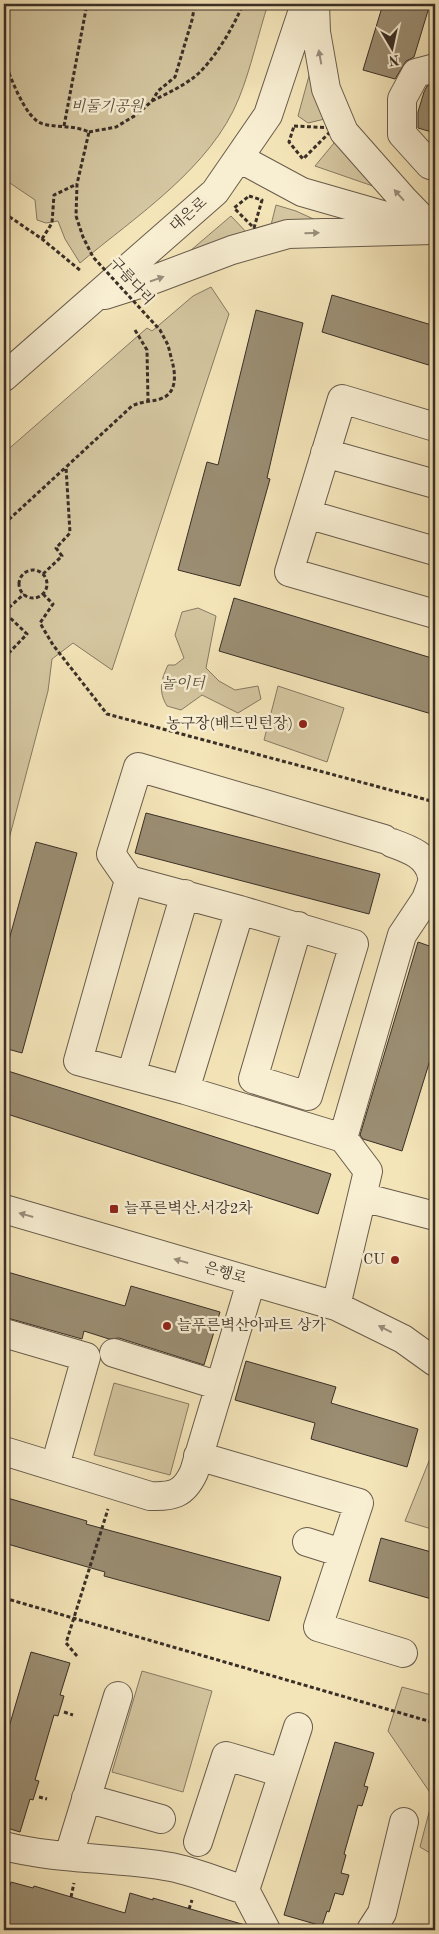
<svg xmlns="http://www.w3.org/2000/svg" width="439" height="1934" viewBox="0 0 439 1934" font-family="'Old Standard TT','Noto Serif KR',serif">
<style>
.green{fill:#d4c6a0;stroke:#877a64}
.building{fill:#9b8e73;stroke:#3a2f27}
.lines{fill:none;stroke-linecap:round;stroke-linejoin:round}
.minor-casing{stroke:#685c4c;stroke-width:30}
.path{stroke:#3a2f27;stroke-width:3;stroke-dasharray:4 2.5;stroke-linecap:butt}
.minor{stroke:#f8eed2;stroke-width:28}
.path-bridge{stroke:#3a2f27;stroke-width:3;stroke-dasharray:4 2.5;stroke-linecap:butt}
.oneway{fill:#998e7c}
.poi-dot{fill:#8f2418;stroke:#f8eed2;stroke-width:2}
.labels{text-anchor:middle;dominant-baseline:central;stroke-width:5;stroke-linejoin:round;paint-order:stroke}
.park-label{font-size:15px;font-style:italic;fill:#594d3f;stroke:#f8eed2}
.street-label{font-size:15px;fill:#3a2f27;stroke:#f8eed2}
.poi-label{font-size:15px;fill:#3a2f27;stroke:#f8eed2;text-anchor:end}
</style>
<rect width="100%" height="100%" fill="#f4e5b9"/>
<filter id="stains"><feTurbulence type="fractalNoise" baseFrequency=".004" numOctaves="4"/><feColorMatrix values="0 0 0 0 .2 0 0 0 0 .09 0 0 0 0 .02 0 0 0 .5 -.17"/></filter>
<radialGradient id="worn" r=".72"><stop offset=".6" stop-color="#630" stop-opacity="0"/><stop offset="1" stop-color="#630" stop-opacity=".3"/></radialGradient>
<!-- green -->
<path class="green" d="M4,4H268C258,35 251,68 239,98C211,168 136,216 80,263L65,239L58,221L46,223L37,220L35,200L4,179Z
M312,65L329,118L308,123L298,116Z
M339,137L393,193L315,166Z
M276,205L296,211L320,222L270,229Z
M231,216L249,235L163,274Z
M211,287L229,314L112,670L73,643L52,659L48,691L4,858V453L147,328L152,331L193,296Z
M198,608L216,616L206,668L219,681L235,690L258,686L261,699L238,713L202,695L181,710L167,706C158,691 161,680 168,665H175L184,658L175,635L182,612Z
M278,686L344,708L327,762L264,740Z
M114,1383L189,1404L170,1475L94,1455Z
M433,1451L435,1454V1530L405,1521Z
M142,1671L212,1691L183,1792L112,1772Z
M402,1687L435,1696V1856L420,1847L433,1797L388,1731Z"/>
<!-- building -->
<path class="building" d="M383,4H430L414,57L406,61L395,79L363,70Z
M435,84V133L418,128V112L424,92L427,86Z
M332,295L435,326V367L322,332Z
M256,310L303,323L267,478L270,479L240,586L178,570L207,462L218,465Z
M234,598L435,659V715L219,651Z
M146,813L380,874L369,914L135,853Z
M36,842L77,853L22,1053L4,1048V958Z
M418,942L435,948V1044L402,1151L363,1139L360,1135Z
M8,1071L331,1174L318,1214L4,1113V1086Z
M4,1271L125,1306L131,1286L220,1312L204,1365L119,1338L109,1339L84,1331L82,1339L4,1317Z
M246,1361L336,1387L331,1403L418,1429L407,1467L311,1439L315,1423L235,1400Z
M4,1497L87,1521L86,1524L281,1577L269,1621L104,1576L105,1572L4,1543Z
M381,1538L435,1553V1600L369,1581Z
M31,1652L70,1663L60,1695L64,1696L58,1716L54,1715L35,1780L39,1781L33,1800L30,1799L20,1832L4,1827V1744Z
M335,1742L374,1753L364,1786L368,1787L362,1806L358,1805L344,1854L346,1855L341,1873L349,1875L343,1895L335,1893L329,1912L327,1911L322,1926L284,1915Z
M11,1882L33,1888L34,1886L125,1913L130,1893L153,1900V1898L245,1925L244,1930H9L10,1925L4,1923V1905Z"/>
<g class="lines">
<!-- minor casing -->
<g class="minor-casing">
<path id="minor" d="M315,4L316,32L326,89L344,132L404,200L433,230
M435,68L416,73L402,99V134L430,165L435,166
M239,158L302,192L410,223
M105,295L155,279L232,250L288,234L433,230
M4,377L215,192L268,115L305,4
M435,427L342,399L289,572L435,614
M325,453L435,484
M307,514L435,551
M392,843C409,849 429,856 432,877C433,883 428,893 426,899
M129,880L111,854L138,767L384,839
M240,910L354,944L308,1096L253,1079L298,926
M131,1075L185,894
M185,1090L240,910L129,880L78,1061L185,1090L343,1138
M362,1197L435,1216
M4,1209L336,1306L403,1339L435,1362
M336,1306L368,1171L343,1138L402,935L426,899L435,902
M4,1333L86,1357L55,1466
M114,1353L220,1386
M4,1451L150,1496C173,1497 184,1494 194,1472L251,1282
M198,1456L359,1503L318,1627L403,1653
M307,1542L342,1553
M86,1798L161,1819
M198,1842L226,1756L283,1773
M4,1846C58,1860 116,1857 171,1867C196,1872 221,1883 245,1890L266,1930
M69,1855L118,1696
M245,1890L298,1727
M371,1930L382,1913L404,1822"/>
</g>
<!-- path -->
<path class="path" d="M4,61C11,77 25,119 43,124C59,128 74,125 89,132L77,184L76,216
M152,101C166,94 181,87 193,78C213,63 234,26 243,4
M64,126L87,4
M294,126L334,128L303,159L289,142Z
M89,132L116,127L136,115L152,101L158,91L175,77L192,20L195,4
M249,196L262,200L254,228L234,208Z
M4,213L42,239L81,271
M42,239L52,223L54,195L77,184
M135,330L147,350L148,401
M4,524L66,467
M19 584a14 14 0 1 1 28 0a14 14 0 1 1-28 0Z
M43,574L62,556L56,548L70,533L66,467L132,406C142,401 150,402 160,399C177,394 176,375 172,361
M43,594L53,604L40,623L53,645L107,714L435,802
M4,658L27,634L4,612L24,594
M4,1598L435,1723
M77,1656L66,1643L108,1509
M64,1712L73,1715
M39,1797L47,1799
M71,1897L74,1883
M189,1909L192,1900"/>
<!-- minor -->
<use href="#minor" class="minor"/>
<!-- path-bridge -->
<path class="path-bridge" d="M76,216L83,237L93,257L160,330L168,345L172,361"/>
</g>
<!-- one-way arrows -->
<defs><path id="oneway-solid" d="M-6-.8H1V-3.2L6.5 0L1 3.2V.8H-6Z" transform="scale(1.25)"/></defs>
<g class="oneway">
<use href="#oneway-solid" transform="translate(320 57) rotate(-100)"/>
<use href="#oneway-solid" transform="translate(399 195) rotate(-132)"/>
<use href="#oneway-solid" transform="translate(312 233) rotate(-1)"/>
<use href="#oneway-solid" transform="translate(157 279) rotate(-19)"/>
<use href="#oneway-solid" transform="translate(26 1215) rotate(-164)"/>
<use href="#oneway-solid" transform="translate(181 1261) rotate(-164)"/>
<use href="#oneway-solid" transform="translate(385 1329) rotate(-153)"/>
</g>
<!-- markers -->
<g class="poi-dot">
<circle cx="303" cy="724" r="5"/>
<rect x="109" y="1204" width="10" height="10" rx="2.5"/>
<circle cx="395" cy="1260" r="5"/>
<circle cx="167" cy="1326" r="5"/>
</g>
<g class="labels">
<!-- park labels -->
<g class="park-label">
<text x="107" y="107">비둘기공원</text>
<text x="183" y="684">놀이터</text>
</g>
<!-- street labels -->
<g class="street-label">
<text transform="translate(189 215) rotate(-41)">대은로</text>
<text transform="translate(131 282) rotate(48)">구름다리</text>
<text transform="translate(225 1274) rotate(16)">은행로</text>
</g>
<!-- poi labels -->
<g class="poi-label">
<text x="293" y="724">농구장(배드민턴장)</text>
<text x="124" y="1209" text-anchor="start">늘푸른벽산.서강2차</text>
<text x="385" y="1260">CU</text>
<text x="177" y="1326" text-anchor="start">늘푸른벽산아파트 상가</text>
</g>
</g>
<!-- margin -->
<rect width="439" height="1934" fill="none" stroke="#f4e5b9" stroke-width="20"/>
<rect x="5" y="5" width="429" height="1924" fill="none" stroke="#3a2f27" stroke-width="2.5"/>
<rect x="10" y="10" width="419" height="1914" fill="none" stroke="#3a2f27"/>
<!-- north arrow -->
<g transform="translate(392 48) rotate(171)" stroke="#f8eed2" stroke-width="4" paint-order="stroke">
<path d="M0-4L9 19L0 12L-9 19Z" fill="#3a2f27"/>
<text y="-8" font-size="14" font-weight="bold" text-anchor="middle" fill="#3a2f27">N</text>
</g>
<rect width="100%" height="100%" filter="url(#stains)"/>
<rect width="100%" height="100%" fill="url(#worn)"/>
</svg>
